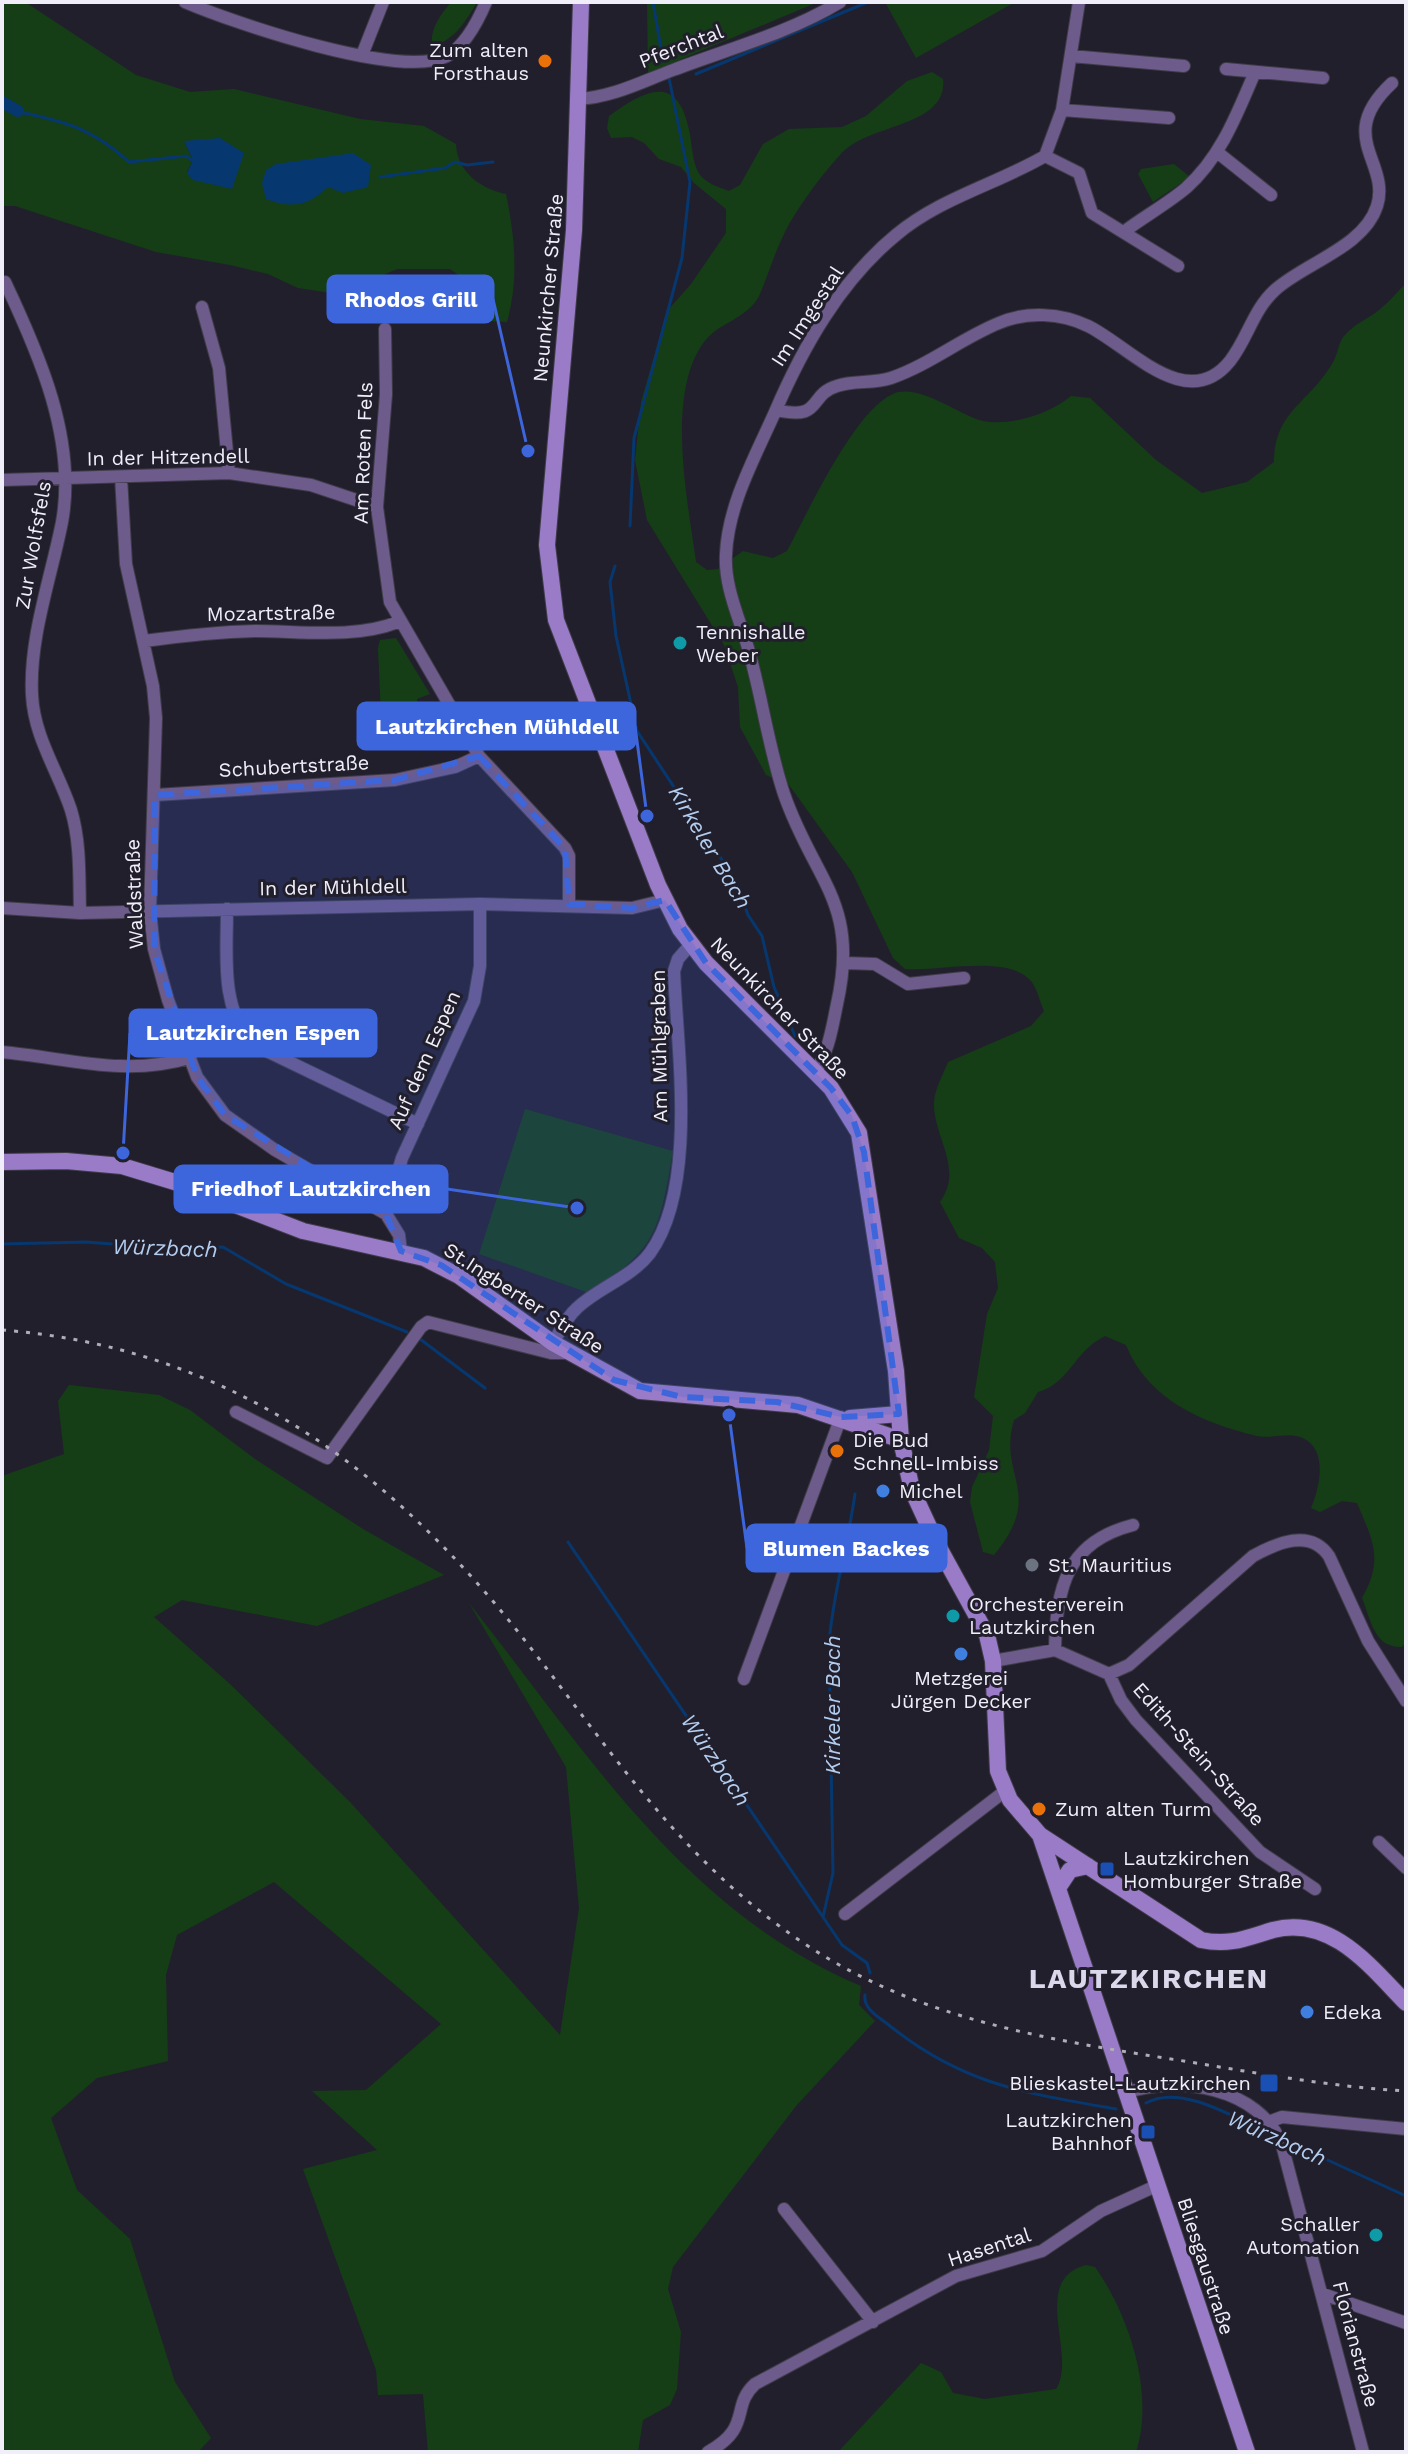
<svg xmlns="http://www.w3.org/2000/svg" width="1408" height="2454" viewBox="0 0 1408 2454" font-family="'Work Sans',sans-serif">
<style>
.green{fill:#153e16;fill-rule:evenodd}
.water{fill:#06386f}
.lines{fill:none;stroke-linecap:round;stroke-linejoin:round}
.stream{stroke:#06386f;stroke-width:3}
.canal{stroke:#06386f;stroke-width:12}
.minor-casing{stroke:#3f3c49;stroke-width:14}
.secondary-casing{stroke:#3f3c49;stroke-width:18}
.minor{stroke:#6d5b8b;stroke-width:12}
.secondary{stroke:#997bc7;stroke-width:16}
.rail{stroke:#b0adb9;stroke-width:3;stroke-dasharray:4 8;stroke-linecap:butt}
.marked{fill:#3d66dd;fill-opacity:0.2;stroke:#3d66dd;stroke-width:6;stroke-dasharray:16 10;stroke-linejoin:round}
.food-dot{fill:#e8710a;stroke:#221f2d;stroke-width:3}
.culture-dot{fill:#0f9aa8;stroke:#221f2d;stroke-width:3}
.shop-dot{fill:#3f7fe0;stroke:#221f2d;stroke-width:3}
.worship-dot{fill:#6b7280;stroke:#221f2d;stroke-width:3}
.transit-dot{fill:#1a4fb4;stroke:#221f2d;stroke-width:3}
.labels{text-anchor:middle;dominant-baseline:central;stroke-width:6;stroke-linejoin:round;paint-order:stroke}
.street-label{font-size:20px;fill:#f0eef8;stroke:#221f2d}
.poi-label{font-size:20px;fill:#f0eef8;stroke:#221f2d;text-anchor:start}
.water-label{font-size:22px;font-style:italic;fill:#b3cdef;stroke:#221f2d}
.district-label{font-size:28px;font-weight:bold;letter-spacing:2px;fill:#dcd8ec;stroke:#221f2d}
.leader{fill:none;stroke:#3d66dd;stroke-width:3}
.callout-dot{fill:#3d66dd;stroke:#221f2d;stroke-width:3}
.callout{fill:#3d66dd;stroke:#3d66dd;stroke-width:3}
.callout-label{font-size:22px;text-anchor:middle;font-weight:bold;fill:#fff}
</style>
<rect width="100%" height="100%" fill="#221f2d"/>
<!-- green -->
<path class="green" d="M2,2H25L136,75L190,92L234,89L360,119L424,126L456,144C457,172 481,189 506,194C515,238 519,279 507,322L486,321L464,279L450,269H397L353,288L325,292L298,288L268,274L230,265L156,252L15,206H2ZM184,141L232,189L187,172L193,160Z
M451,2H477C466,21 454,41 432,46C430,28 440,16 451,2Z
M647,2H818L648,73Z
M885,2H1015L916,58Z
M932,72L943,79C948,128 866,123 840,155C822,174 795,211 784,234C774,254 768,276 759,296C747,319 719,322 704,342C665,394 688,502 696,562L707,570L718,569L743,551L773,558L787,551C808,512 854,411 893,394C917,383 955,412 979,420C1007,428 1050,414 1071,396L1090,398L1156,460L1202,493L1247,482L1274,462C1275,411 1307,405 1332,364C1338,355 1338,343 1344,336C1354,324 1368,319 1379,310C1389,302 1397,292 1406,283V1642L1402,1647C1374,1648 1371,1620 1362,1598C1384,1559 1373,1541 1357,1503L1342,1501L1320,1512L1311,1508C1320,1487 1329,1447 1300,1437C1287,1432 1270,1439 1257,1436C1203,1423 1148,1400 1126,1345L1105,1336C1073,1352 1071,1382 1038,1392L1025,1413L1014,1420C997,1477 1046,1492 994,1555L983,1552L970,1502L972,1487L989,1450L993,1416L974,1397L987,1314L998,1288L995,1262L982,1248L959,1238L940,1202C964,1169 934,1138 934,1104C934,1090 943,1075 948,1062L1031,1026L1044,1011C1040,1002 1037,988 1031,981C1009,954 936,972 905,969L893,958L852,872L789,785L766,775L740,727L738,687L724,645L647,520L635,460L641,402L667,311L691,284L726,233V209L694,183L681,167L659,159L644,143L632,137L611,138L607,128L609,116C644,91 677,72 689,130C692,143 692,160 698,172C704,183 719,187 729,191L740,185L763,144L789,129L842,127L866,116L907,81Z
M1174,164L1190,177L1153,202L1138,174L1141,169Z
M396,638L430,694L417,699L418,713L381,716L378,648L380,640Z
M525,1109L673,1151C659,1231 658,1248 589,1293L479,1254Z
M69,1385L159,1395L190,1410L255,1459L363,1529L444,1575L317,1626L182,1600L154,1617L230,1684L350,1802L560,2035L579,1908L566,1767L469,1603C585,1750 683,1910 861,1986L859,2005L875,2021L796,2106L673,2267L668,2289L681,2332L677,2389L670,2405L643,2420L638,2452H428L423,2394L378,2395L376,2370L303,2169L377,2150L312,2091L366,2090L441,2024L274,1882L177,1935L166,1975L168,2061L97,2078L51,2118L77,2190L130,2239L175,2382L211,2438L198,2452H2V1476L64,1454L58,1401Z
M1086,2265L1095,2267C1129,2315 1155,2393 1136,2452H838L921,2363L941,2372L953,2393L985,2399L1056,2389C1078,2356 1029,2280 1086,2265Z"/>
<!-- water -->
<path class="water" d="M220,138L244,153L232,189L193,180L187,173L193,160L184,141Z
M353,153L371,165L368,187L343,193L328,187C308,206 292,209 266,199L262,183L266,170L276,164Z"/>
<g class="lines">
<!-- stream -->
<path class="stream" d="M653,2L663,61
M696,74L868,2
M20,112C67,122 93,129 129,162L186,156L196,163
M380,177L445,168L455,162L467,165L493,162
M630,526L634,438L682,258L690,182L669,78
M615,566L610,582L616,636L637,731L736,881L748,915L762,936L774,987L795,1036
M2,1244L86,1242L177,1249L223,1247L286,1284L407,1332
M420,1339L485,1388
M568,1542L842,1945L867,1963L870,1973
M823,1917L833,1873L829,1643C833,1593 848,1544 855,1494
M865,1995C863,2009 879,2017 890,2026C964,2085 1025,2093 1116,2109
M1146,2103C1181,2083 1237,2119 1270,2134
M1284,2140L1406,2196"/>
<!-- canal -->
<path class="canal" d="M2,102L18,111"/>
<!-- minor casing -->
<g class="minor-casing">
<path id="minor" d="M185,2C234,23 401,80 447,56C466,45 478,21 486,2
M362,55L383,2
M1071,56L1184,66
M1226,69L1323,78
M578,99C613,97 641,82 673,70C728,49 789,33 840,2
M1062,110L1169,118
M1217,152L1271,195
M1045,156L1079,173L1092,213L1178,266
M1125,231C1145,216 1167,204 1186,188C1221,157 1237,114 1255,72
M5,282C39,354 77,440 62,522C51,578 29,638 32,695C34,737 58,771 71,810C81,843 79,880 80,913
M202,307L219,368L229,473
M385,329L386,394L377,507L390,602L479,756L565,848L569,856V904
M776,410C824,421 807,395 837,386C854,380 873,384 891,378C929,365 962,338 999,323C1027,311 1061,313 1088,326C1129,346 1187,415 1230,361C1248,338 1253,310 1275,290C1305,263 1364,247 1377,206C1391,162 1334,137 1392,83
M121,477L126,564L153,686L156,718L150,911L154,949L168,1000L197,1077L225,1115L275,1150L386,1214L399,1235L401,1251
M2,480L229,473L311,485L377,507
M144,641C181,636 218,632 255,631C301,631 355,639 398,622
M155,795L395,780L455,767L479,756
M2,908L80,913L480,904L632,908L665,900
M227,909C227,956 220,1006 252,1044L418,1124
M845,963L875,964L908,984L964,978
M2,1052C67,1058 125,1077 189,1058
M815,1072C829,1051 832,1028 837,1004C860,902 814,881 784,794C768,746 762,696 748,648C739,617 724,586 726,554C728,505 755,457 775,412C803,347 840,281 896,235C940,198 997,184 1045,156L1062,110L1079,2
M395,1182L402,1158L474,1001L480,966V904
M553,1343C560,1331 566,1318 577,1308C599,1287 631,1278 650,1253C698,1187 677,1048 674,971L678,959L691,944
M236,1412L327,1458L421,1327L428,1322L551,1353H568
M1055,1650C1056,1587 1067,1542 1133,1525
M993,1661L1055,1650L1109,1674
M1109,1674L1129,1665L1253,1556C1277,1543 1310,1528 1329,1556L1368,1641L1406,1701
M1109,1674L1121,1700L1136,1720L1260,1852L1315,1889
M744,1679L841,1417
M1379,1842L1406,1868
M845,1914L1005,1791
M1125,2093C1179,2075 1259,2087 1282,2145L1363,2452
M1271,2121L1282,2117L1406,2129
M784,2209L873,2322
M1323,2294L1406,2323
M708,2452C753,2427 730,2407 755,2384L956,2276L1042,2251L1101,2211L1158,2185"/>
</g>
<!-- secondary casing -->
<g class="secondary-casing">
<path id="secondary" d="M581,2L574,230L547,545L556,620L658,885L680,929L706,963L831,1088L859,1133L896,1371L901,1440L912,1490L936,1542L987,1635L993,1661L998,1771L1010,1800L1040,1835L1247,2452
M2,1162L66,1161L122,1166L178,1183L303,1231L424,1258L459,1276L553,1343L640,1391L798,1405L901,1440
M850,1418L899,1414
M1040,1835L1201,1940C1230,1946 1246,1938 1273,1930C1331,1915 1370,1966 1406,2003
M1058,1888L1070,1870L1088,1866"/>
</g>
<!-- minor -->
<use href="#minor" class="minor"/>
<!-- secondary -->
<use href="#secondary" class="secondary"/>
<!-- rail -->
<path class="rail" d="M2,1330C221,1347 381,1461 515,1628C610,1747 677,1860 808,1946C924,2022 1057,2041 1190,2062C1262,2074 1334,2087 1406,2091"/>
</g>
<!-- marked area -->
<path class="marked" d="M479,756L565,848L569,904L632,908L665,900L706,963L831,1088L852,1116L864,1152L899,1414L841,1417L777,1402L682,1397L614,1380L441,1265L401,1251L386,1214L225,1115L197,1077L154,949L155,795L395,780Z"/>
<!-- markers -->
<g class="food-dot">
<circle cx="545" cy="61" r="8"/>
<circle cx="837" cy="1451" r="8"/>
<circle cx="1039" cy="1809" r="8"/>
</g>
<g class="culture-dot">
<circle cx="680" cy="643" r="8"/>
<circle cx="953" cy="1616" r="8"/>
<circle cx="1376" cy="2235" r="8"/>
</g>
<g class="shop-dot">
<circle cx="883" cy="1491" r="8"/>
<circle cx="961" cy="1654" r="8"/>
<circle cx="1307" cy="2012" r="8"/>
</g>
<circle class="worship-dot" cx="1032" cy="1565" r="8"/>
<g class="transit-dot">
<rect x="1099" y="1861" width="16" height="16" rx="4"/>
<rect x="1259" y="2073" width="20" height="20" rx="4"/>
<rect x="1140" y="2124" width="16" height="16" rx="4"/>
</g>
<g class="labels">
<!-- street labels -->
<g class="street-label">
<text transform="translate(681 46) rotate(-21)">Pferchtal</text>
<text transform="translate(548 288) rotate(-85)">Neunkircher Straße</text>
<text transform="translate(807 316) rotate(-57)">Im Imgestal</text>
<text transform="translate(363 453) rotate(-88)">Am Roten Fels</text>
<text transform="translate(168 457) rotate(-1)">In der Hitzendell</text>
<text transform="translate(33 545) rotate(-80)">Zur Wolfsfels</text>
<text transform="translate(271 613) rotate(-1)">Mozartstraße</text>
<text transform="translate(294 766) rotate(-3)">Schubertstraße</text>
<text transform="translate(333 887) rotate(-1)">In der Mühldell</text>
<text transform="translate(134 894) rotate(-92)">Waldstraße</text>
<text transform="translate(780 1008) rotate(46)">Neunkircher Straße</text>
<text transform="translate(659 1046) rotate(-91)">Am Mühlgraben</text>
<text transform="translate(424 1060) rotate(-66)">Auf dem Espen</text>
<text transform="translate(524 1298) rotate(33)">St.Ingberter Straße</text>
<text transform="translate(1199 1754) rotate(48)">Edith-Stein-Straße</text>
<text transform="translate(989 2247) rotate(-18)">Hasental</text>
<text transform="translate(1206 2266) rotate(72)">Bliesgaustraße</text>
<text transform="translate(1356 2344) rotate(75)">Florianstraße</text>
</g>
<!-- poi labels -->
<g class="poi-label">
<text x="529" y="50" text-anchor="end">Zum alten<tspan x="529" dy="23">Forsthaus</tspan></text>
<text x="696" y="632">Tennishalle<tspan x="696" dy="23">Weber</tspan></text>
<text x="853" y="1440">Die Bud<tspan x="853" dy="23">Schnell-Imbiss</tspan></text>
<text x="899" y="1491">Michel</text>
<text x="1048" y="1565">St. Mauritius</text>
<text x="969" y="1604">Orchesterverein<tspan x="969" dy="23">Lautzkirchen</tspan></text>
<text x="961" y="1678" text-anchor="middle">Metzgerei<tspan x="961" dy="23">Jürgen Decker</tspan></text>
<text x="1055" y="1809">Zum alten Turm</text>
<text x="1123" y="1858">Lautzkirchen<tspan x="1123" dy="23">Homburger Straße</tspan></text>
<text x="1323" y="2012">Edeka</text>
<text x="1251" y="2083" text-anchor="end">Blieskastel-Lautzkirchen</text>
<text x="1132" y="2120" text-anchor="end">Lautzkirchen<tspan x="1132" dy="23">Bahnhof</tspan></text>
<text x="1360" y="2224" text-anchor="end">Schaller<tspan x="1360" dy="23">Automation</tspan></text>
</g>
<!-- water labels -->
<g class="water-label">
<text transform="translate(710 847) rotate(59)">Kirkeler Bach</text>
<text transform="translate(165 1248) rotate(2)">Würzbach</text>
<text transform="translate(832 1705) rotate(-90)">Kirkeler Bach</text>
<text transform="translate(716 1760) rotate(56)">Würzbach</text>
<text transform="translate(1277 2138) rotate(24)">Würzbach</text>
</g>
<!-- district labels -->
<g class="district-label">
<text x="1149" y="1978">LAUTZKIRCHEN</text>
</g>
</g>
<!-- callouts -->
<path class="leader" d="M528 451L493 299M647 816L635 726M123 1153L130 1033M577 1208L447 1189M729 1415L747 1548"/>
<g class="callout-dot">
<circle cx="528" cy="451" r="8"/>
<circle cx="647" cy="816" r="8"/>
<circle cx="123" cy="1153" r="8"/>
<circle cx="577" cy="1208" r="8"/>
<circle cx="729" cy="1415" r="8"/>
</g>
<g class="callout">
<rect x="328" y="276" width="165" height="46" rx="8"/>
<rect x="358" y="703" width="277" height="46" rx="8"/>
<rect x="130" y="1010" width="246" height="46" rx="8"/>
<rect x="175" y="1166" width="272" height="46" rx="8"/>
<rect x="747" y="1525" width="199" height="46" rx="8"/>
</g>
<g class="callout-label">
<text x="411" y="307">Rhodos Grill</text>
<text x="497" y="734">Lautzkirchen Mühldell</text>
<text x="253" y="1040">Lautzkirchen Espen</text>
<text x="311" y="1196">Friedhof Lautzkirchen</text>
<text x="846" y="1556">Blumen Backes</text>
</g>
<!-- border -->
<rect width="1408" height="2454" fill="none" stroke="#f0eef8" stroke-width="8"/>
</svg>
